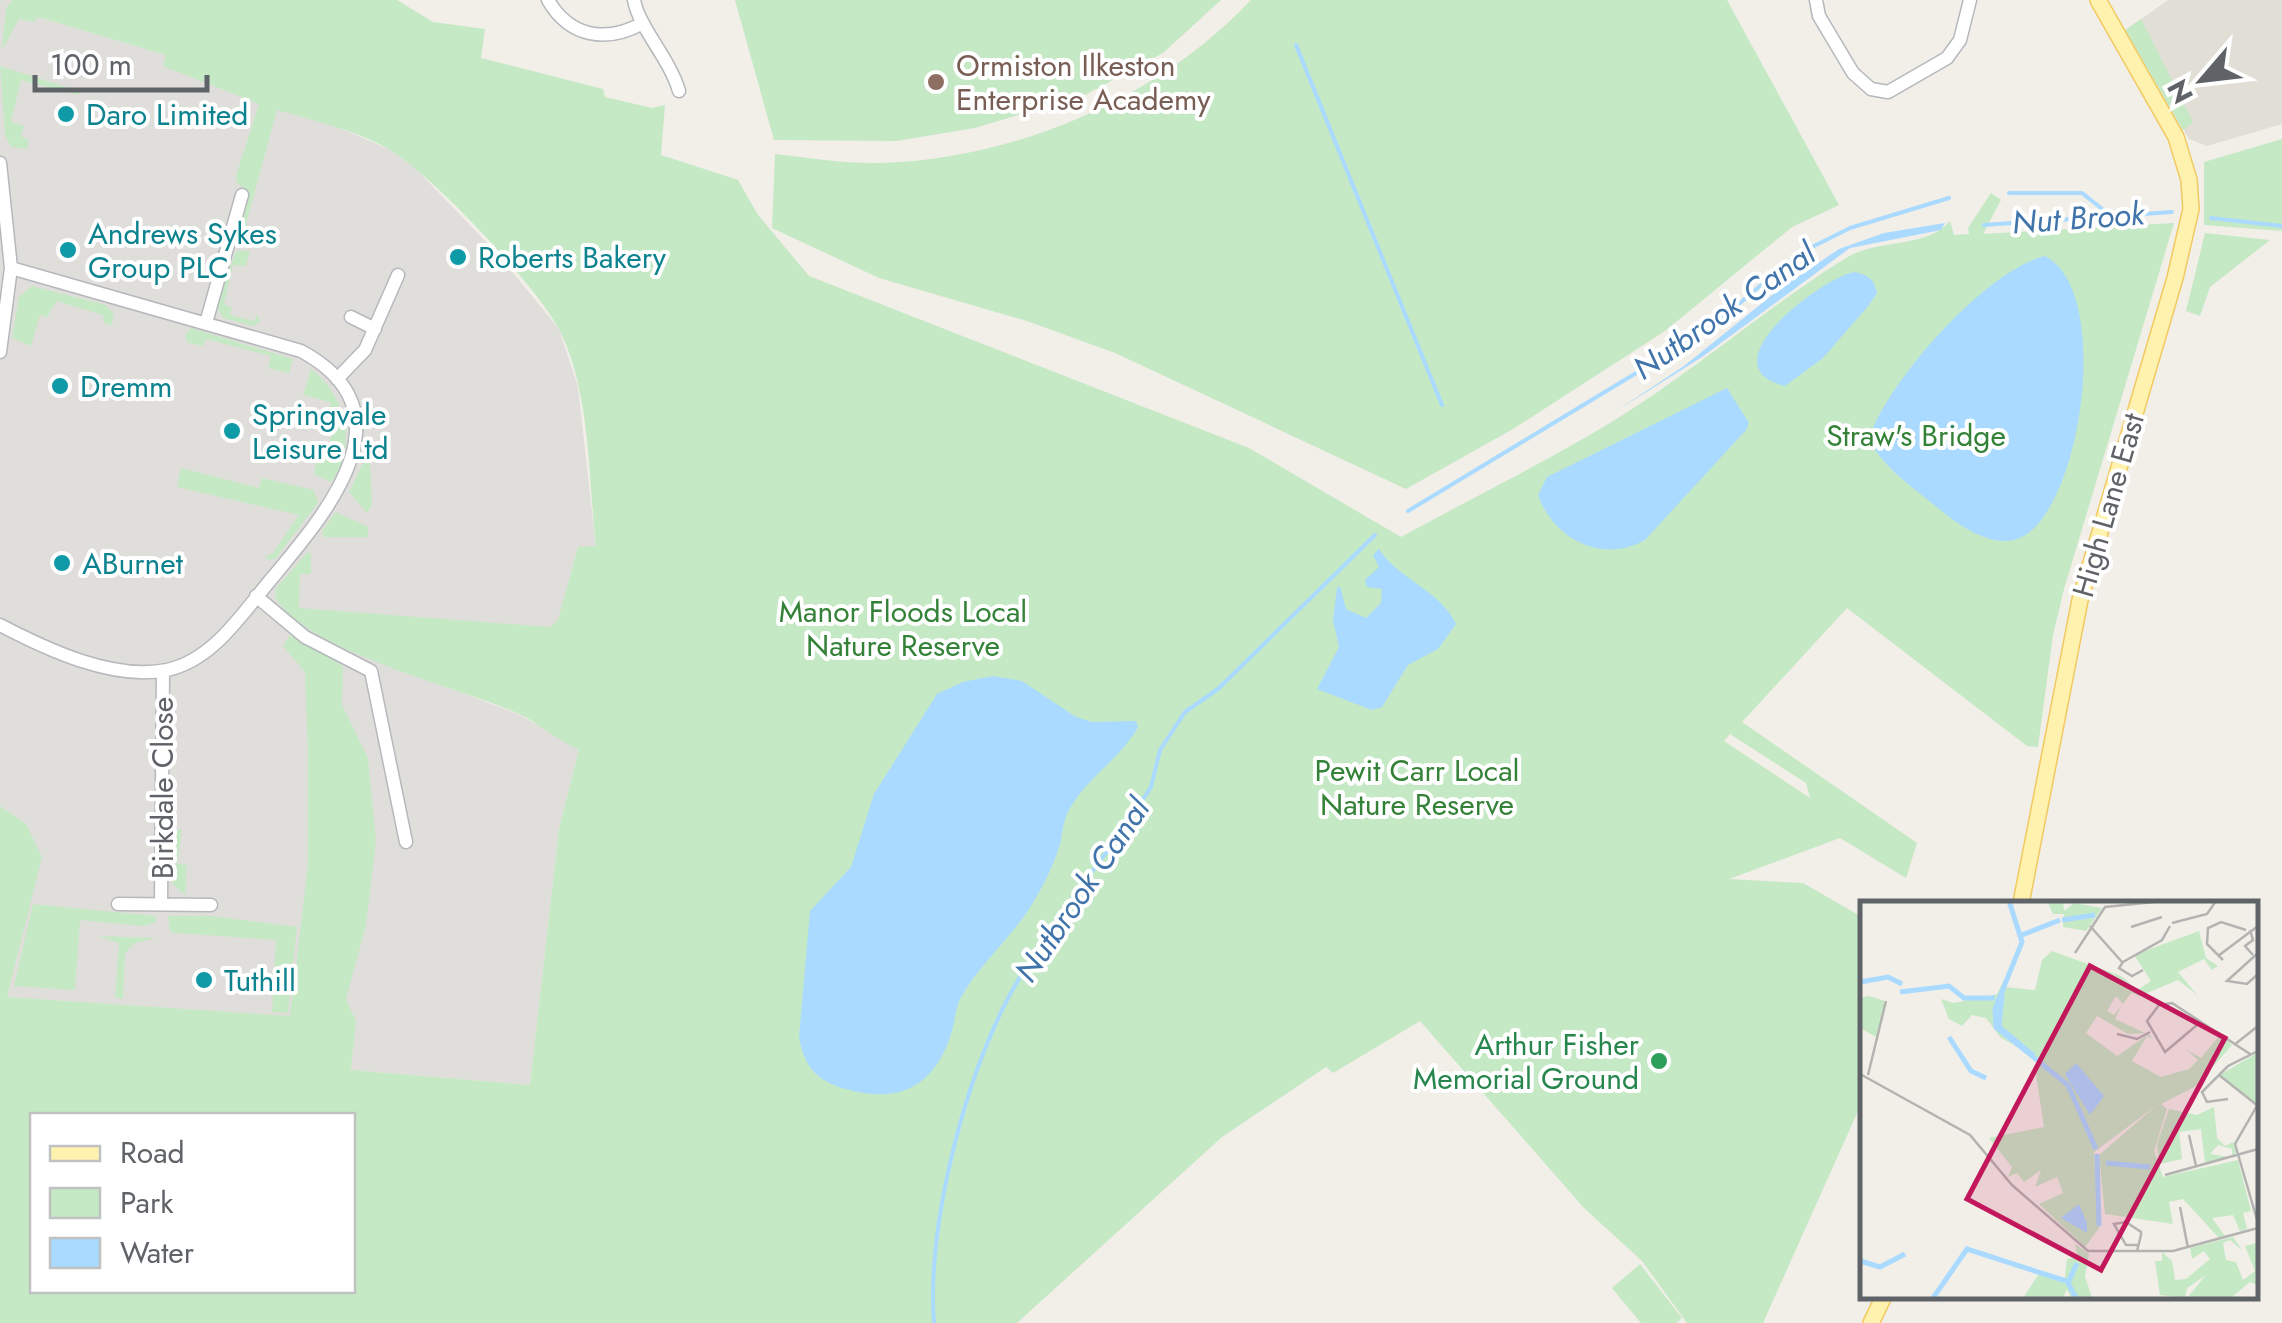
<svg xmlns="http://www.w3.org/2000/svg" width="2282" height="1323" viewBox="0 0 2282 1323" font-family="Jost,sans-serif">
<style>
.industrial{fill:#e0deda}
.education{fill:#e1ded6}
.green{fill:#c5e8c5;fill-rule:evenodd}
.water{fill:#aadaff}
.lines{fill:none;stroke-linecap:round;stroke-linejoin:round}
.stream{stroke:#aadaff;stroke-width:4}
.minor-casing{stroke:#b5b8bc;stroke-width:15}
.major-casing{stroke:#f2c960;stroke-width:18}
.minor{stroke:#fff;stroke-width:12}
.major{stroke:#fff2af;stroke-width:15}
.education-dot{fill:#8d6e63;stroke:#fff;stroke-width:4}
.culture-dot{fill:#0f9aa8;stroke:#fff;stroke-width:4}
.leisure-dot{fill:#2e9e5b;stroke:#fff;stroke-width:4}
.labels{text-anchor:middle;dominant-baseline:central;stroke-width:8;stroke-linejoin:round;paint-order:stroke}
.education-label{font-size:30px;fill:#785e54;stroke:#fff;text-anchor:start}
.culture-label{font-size:30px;fill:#0d838f;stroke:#fff;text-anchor:start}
.park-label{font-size:30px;fill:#348238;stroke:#fff}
.street-label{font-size:30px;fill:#5f6368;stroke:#fff}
.leisure-label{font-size:30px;fill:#27864d;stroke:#fff;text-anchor:end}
.water-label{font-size:32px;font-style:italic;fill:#4174aa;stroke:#fff}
.inset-river{fill:none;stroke:#aadaff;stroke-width:5}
.inset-road{fill:none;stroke:#b3b3b1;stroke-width:2.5}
.view{fill:#c2185b;fill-opacity:0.15;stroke:#c2185b;stroke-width:5}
.inset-edge{fill:none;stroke:#5f6368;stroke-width:5}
</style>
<rect width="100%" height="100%" fill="#f1efe8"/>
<!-- industrial -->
<path class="industrial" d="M0,0H13L7,8L167,55L389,149L416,169L495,251L559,329L578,387L596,547H578L559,620L550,627L297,617L358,654L518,714L580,749L559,828L530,1085L351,1070L355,1021L7,997L41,857L26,824L0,806Z"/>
<!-- education -->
<path class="education" d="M2168,0H2282V124L2207,146L2189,139L2126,30Z"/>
<!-- green -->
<path class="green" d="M13,0H397L433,22L485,29L481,58L603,89L605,97L652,108L665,105L661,155L738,180L758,215L809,276L1249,448L1401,537C1472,498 1546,462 1615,420C1695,370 1766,308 1846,258C1878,238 1927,249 1950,221L1954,235L1969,234L1968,228L1991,193L2001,200L1983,234L2174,223L2064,589L2053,635L2038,747L2027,746L1847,608L1742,722L1917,843L1906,878L1840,838L1729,879L1803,883L1862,917V1102L1763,1323H1687L1642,1261L1584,1208L1420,1021L1333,1073L1326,1067L1222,1137L1017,1323H0V806L26,824L42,857L7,997L290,1016L308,864V754L305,672L283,646L290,635L343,666L342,705L368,758L376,840L366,925L346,999L356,1021L351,1070L530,1085L559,828L579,750C558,741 540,724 519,714C463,688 304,651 275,597L276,588L308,552L311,554V574H300L299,608L550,627L558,620L578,547L596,546C588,477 591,392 559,329C535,284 429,171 385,147C352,129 314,121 277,110L246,224L254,230L248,237L240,226L246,189L237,183L236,176L259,104L163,66L166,55L38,17L35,22L19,19L2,50L6,8ZM1730,734L1806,783L1810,798L1724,741ZM32,1116H352V1290H32Z
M735,0H1221L1163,53L1087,94L975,128L896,141L774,140Z
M1251,0H1727L1839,205L1792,227L1665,331L1513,429L1406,489L1115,353L1027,321L879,278L772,228L775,154C811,158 846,164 882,163C1016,159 1159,98 1251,0Z
M2141,19L2193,122L2183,130L2125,30Z
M0,66L79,91L78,95L21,80L11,122L24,126L21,136L28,140V149L11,147L5,135Z
M2282,139V231L2204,225V162Z
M2205,233L2270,240L2210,287L2200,316L2186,311Z
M236,251H250L246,266L233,265L224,304L232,308L230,315L254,321L257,314L260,321L254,326L223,318L217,306Z
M32,286L106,305L114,314L112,325L104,323L103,315L57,301L47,317L40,315L31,346L12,338L19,297Z
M191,328L293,359L289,373L268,368L271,356L206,339L203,346L188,343L185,335Z
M311,369C345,395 359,446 331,482L314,474L318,454L326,453L337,417L329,414L330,402L303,395Z
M365,459L370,460L372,505L367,513L349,492Z
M181,468L259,488L262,478L314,490L318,503L276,558L269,560L265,557L273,553L299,515L177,487Z
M336,512L368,527V537H323L322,531Z
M174,817V829L182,830L177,864L187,865L185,895L172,883Z
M33,904L156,916V922L144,926L80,920L75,990L14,986Z
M168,916H211L297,927L288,1013L272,1012L276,940L175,933L170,931Z
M99,936L156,938L135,943L125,953L123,999L115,998L119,943Z
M1640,1264L1682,1318L1676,1323H1641L1612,1288Z"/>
<!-- water -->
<path class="water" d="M1945,223L1941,230L1850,248L1702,357L1616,411L1684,366L1781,288L1839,249L1884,233Z
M2045,256C2116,292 2079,526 2014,540C1988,546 1957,524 1938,508C1914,488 1883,468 1869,439C1887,382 1986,270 2045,256Z
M1854,272C1868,275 1874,278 1877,293L1869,305L1823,358L1785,386C1704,366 1822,278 1854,272Z
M1727,388L1749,423L1746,430L1645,540C1603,564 1554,540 1538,495L1547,477Z
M1379,549C1397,578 1442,592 1456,624L1438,649L1408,665L1382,707L1372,710L1317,689L1339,647L1333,620L1337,588L1340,586L1346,609L1366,618L1381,603L1382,589L1367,587L1365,580L1379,567L1373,555Z
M993,676L1022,681L1076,717L1092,722L1136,721L1138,727C1119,761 1083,780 1067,814C1063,823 1062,835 1060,844C1054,865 1042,888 1031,906C1010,939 980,964 961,997C955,1008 955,1022 951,1034C934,1088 897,1104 846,1089C816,1081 804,1066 799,1037L810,911L851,867L874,794L937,694L963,682Z"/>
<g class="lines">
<!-- stream -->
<path class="stream" d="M1296,45L1442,405
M2009,193H2082L2111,216
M2211,218L2282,226
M1984,225L2172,212
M1408,511L1709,329L1798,254L1850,228L1949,198
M934,1323C927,1230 961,1095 1002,1010C1041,931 1104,862 1151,787L1160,750L1185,712L1218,689L1375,535"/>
<!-- minor casing -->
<g class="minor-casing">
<path id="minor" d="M548,0C570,38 607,43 643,23
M634,0C639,28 669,57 679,91
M1816,0L1819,16L1853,73L1871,89L1888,92L1947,58L1960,40L1970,0
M0,163L11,268L0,352
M351,317L375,329
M206,323L242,195
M337,379L365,350L398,275
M256,596L305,637L371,671L406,842
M0,625C46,649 113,681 167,670C214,660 243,612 273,577C327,512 414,412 301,351L11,268
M118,904L211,905
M161,904L163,671"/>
</g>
<!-- major casing -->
<g class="major-casing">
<path id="major" d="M2021,903L2080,600L2175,278L2191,209L2189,180L2176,137L2098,0
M1871,1323L1884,1296"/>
</g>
<!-- minor -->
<use href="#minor" class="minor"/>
<!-- major -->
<use href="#major" class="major"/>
</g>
<!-- markers -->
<circle class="education-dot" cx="936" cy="82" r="10"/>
<g class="culture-dot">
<circle cx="66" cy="114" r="10"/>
<circle cx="68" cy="250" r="10"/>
<circle cx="458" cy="257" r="10"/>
<circle cx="60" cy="386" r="10"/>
<circle cx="232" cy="431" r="10"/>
<circle cx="62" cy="563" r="10"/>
<circle cx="204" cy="980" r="10"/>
</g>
<circle class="leisure-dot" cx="1659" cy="1061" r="10"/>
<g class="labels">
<!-- education labels -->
<g class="education-label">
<text x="956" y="65">Ormiston Ilkeston<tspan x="956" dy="34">Enterprise Academy</tspan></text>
</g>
<!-- culture labels -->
<g class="culture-label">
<text x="86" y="114">Daro Limited</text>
<text x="88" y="233">Andrews Sykes<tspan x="88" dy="34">Group PLC</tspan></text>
<text x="478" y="257">Roberts Bakery</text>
<text x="80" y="386">Dremm</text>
<text x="252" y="414">Springvale<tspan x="252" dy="34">Leisure Ltd</tspan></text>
<text x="82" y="563">ABurnet</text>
<text x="224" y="980">Tuthill</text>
</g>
<!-- park labels -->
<g class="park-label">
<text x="1916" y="435">Straw's Bridge</text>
<text x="903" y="611">Manor Floods Local<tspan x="903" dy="34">Nature Reserve</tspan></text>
<text x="1417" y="770">Pewit Carr Local<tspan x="1417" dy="34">Nature Reserve</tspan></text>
</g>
<!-- street labels -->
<g class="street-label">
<text transform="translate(2108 505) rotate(-74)">High Lane East</text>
<text transform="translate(162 788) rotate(-90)">Birkdale Close</text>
</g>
<!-- leisure labels -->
<g class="leisure-label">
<text x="1639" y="1044">Arthur Fisher<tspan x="1639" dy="34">Memorial Ground</tspan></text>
</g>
<!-- water labels -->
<g class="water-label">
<text transform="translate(2078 218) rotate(-4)">Nut Brook</text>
<text transform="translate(1724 311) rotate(-35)">Nutbrook Canal</text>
<text transform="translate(1082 890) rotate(-56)">Nutbrook Canal</text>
</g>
</g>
<!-- overview -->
<g transform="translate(1860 901)">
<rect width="398" height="398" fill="#f1efe8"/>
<path d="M187,0H203L204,10L214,2L242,7L226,30L203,26L204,13H193ZM339,30L346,57L358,65L352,69L344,58L318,71L337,94L318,79L280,95L271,92L263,103L256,95L247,110L254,114L262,104L255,118L285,132L268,133L237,115L226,132L257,155L289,133L292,138L287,135L272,160L301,176L329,168L338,159L327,149L341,157L360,134L372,144L336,185L301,203L307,208L294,250L303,276L378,259L391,310L383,312L387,328L380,330L373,314L352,317L365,335L359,337L323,298L309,301L313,323L245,313L239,254L297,204L234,251L239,327L225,346L179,303L203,292L197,276L175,286L181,269L164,281L157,272L148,276L152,266L129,237L184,226L175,167L181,158L141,137L126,117L112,114L102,125L89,118L81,98L94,102L137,93L164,39L145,86L175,89L182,59L192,50L261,75L278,89L291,80L274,54ZM9,95L25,100L18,137L0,127V97ZM397,152L398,200L396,202L360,174ZM354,206L357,237L365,245L373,241L376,251L372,255V248L358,244L350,253L369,256L345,261L341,228L319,231L322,258L299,263L297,243L309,208L337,214ZM373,336L382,349L370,339L363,342L366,359L376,361L383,379L395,370L385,345L397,342V384L390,381L371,397H327L346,374L327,387L325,397L300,394L295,360H302V351L312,360L315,379L326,378L350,358L344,350L332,358L330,347ZM215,343L229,353L225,375L232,397H211L207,388L203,397H163L180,371L205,377L207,358L218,356Z" fill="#c5e8c5"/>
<path d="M216,162L244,195L230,214L205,173ZM219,303L227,322V332L201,317Z" fill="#aadaff"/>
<path class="inset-river" d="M149,0L162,41L135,108L136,126L208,184L236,248M202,19L235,14M162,34L200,19M0,81L28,76L42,83M40,91L89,85L104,97H135M142,92L139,126L174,155M89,136L111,170L126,177M237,253L239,325M246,262L290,266M0,360L20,366L45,353M73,397L107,348L209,381M216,397L208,382L217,362"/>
<path class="inset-road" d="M312,22L347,13L356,0M230,25L262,61M271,26L302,16M390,29L393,39L385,45L393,54M215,52L245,6L294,1M398,52L367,80L387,83L398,73M358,55L398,25M363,59L347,43L348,27L361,21L386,29M263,61L302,39L310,25M263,61L259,67L272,75L283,69M337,124L305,151L287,120L299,104L312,102L390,153M257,133L277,138L290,131M374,144L398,125M0,173L110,234L152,284L228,350H313L398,327M8,174L26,100M359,174L398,205M368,198L347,201L342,191L368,165L398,150M398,203L375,243L398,322M329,234L336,265M305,274L398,248M320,306L328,347M277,350L281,334V331L266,321L254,323L266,344H278"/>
<path class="view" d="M230,65L365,137L241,369L107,298Z"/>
<rect width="398" height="398" class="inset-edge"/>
</g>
<!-- legend -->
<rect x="30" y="1113" width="325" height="180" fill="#ffffff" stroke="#bfc1c3" stroke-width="2.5"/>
<rect x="50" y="1146" width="50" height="15" fill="#fff2af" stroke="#bfc1c3" stroke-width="2.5"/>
<text x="120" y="1163" font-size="30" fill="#5f6368">Road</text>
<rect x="50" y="1188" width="50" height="30" fill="#c5e8c5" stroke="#bfc1c3" stroke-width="2.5"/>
<text x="120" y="1213" font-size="30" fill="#5f6368">Park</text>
<rect x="50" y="1238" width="50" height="30" fill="#aadaff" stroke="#bfc1c3" stroke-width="2.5"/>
<text x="120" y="1263" font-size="30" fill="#5f6368">Water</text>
<!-- north arrow -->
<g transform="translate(2202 80) rotate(242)" stroke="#ffffff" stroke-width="8" paint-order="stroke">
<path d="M0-8L18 38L0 25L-18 38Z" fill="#5f6368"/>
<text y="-15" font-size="28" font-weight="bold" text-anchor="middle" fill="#5f6368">N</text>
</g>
<!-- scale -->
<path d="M35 75v15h172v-15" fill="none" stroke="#5f6368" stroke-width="5"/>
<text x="50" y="75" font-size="30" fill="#5f6368" stroke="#ffffff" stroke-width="8" paint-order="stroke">100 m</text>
</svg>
